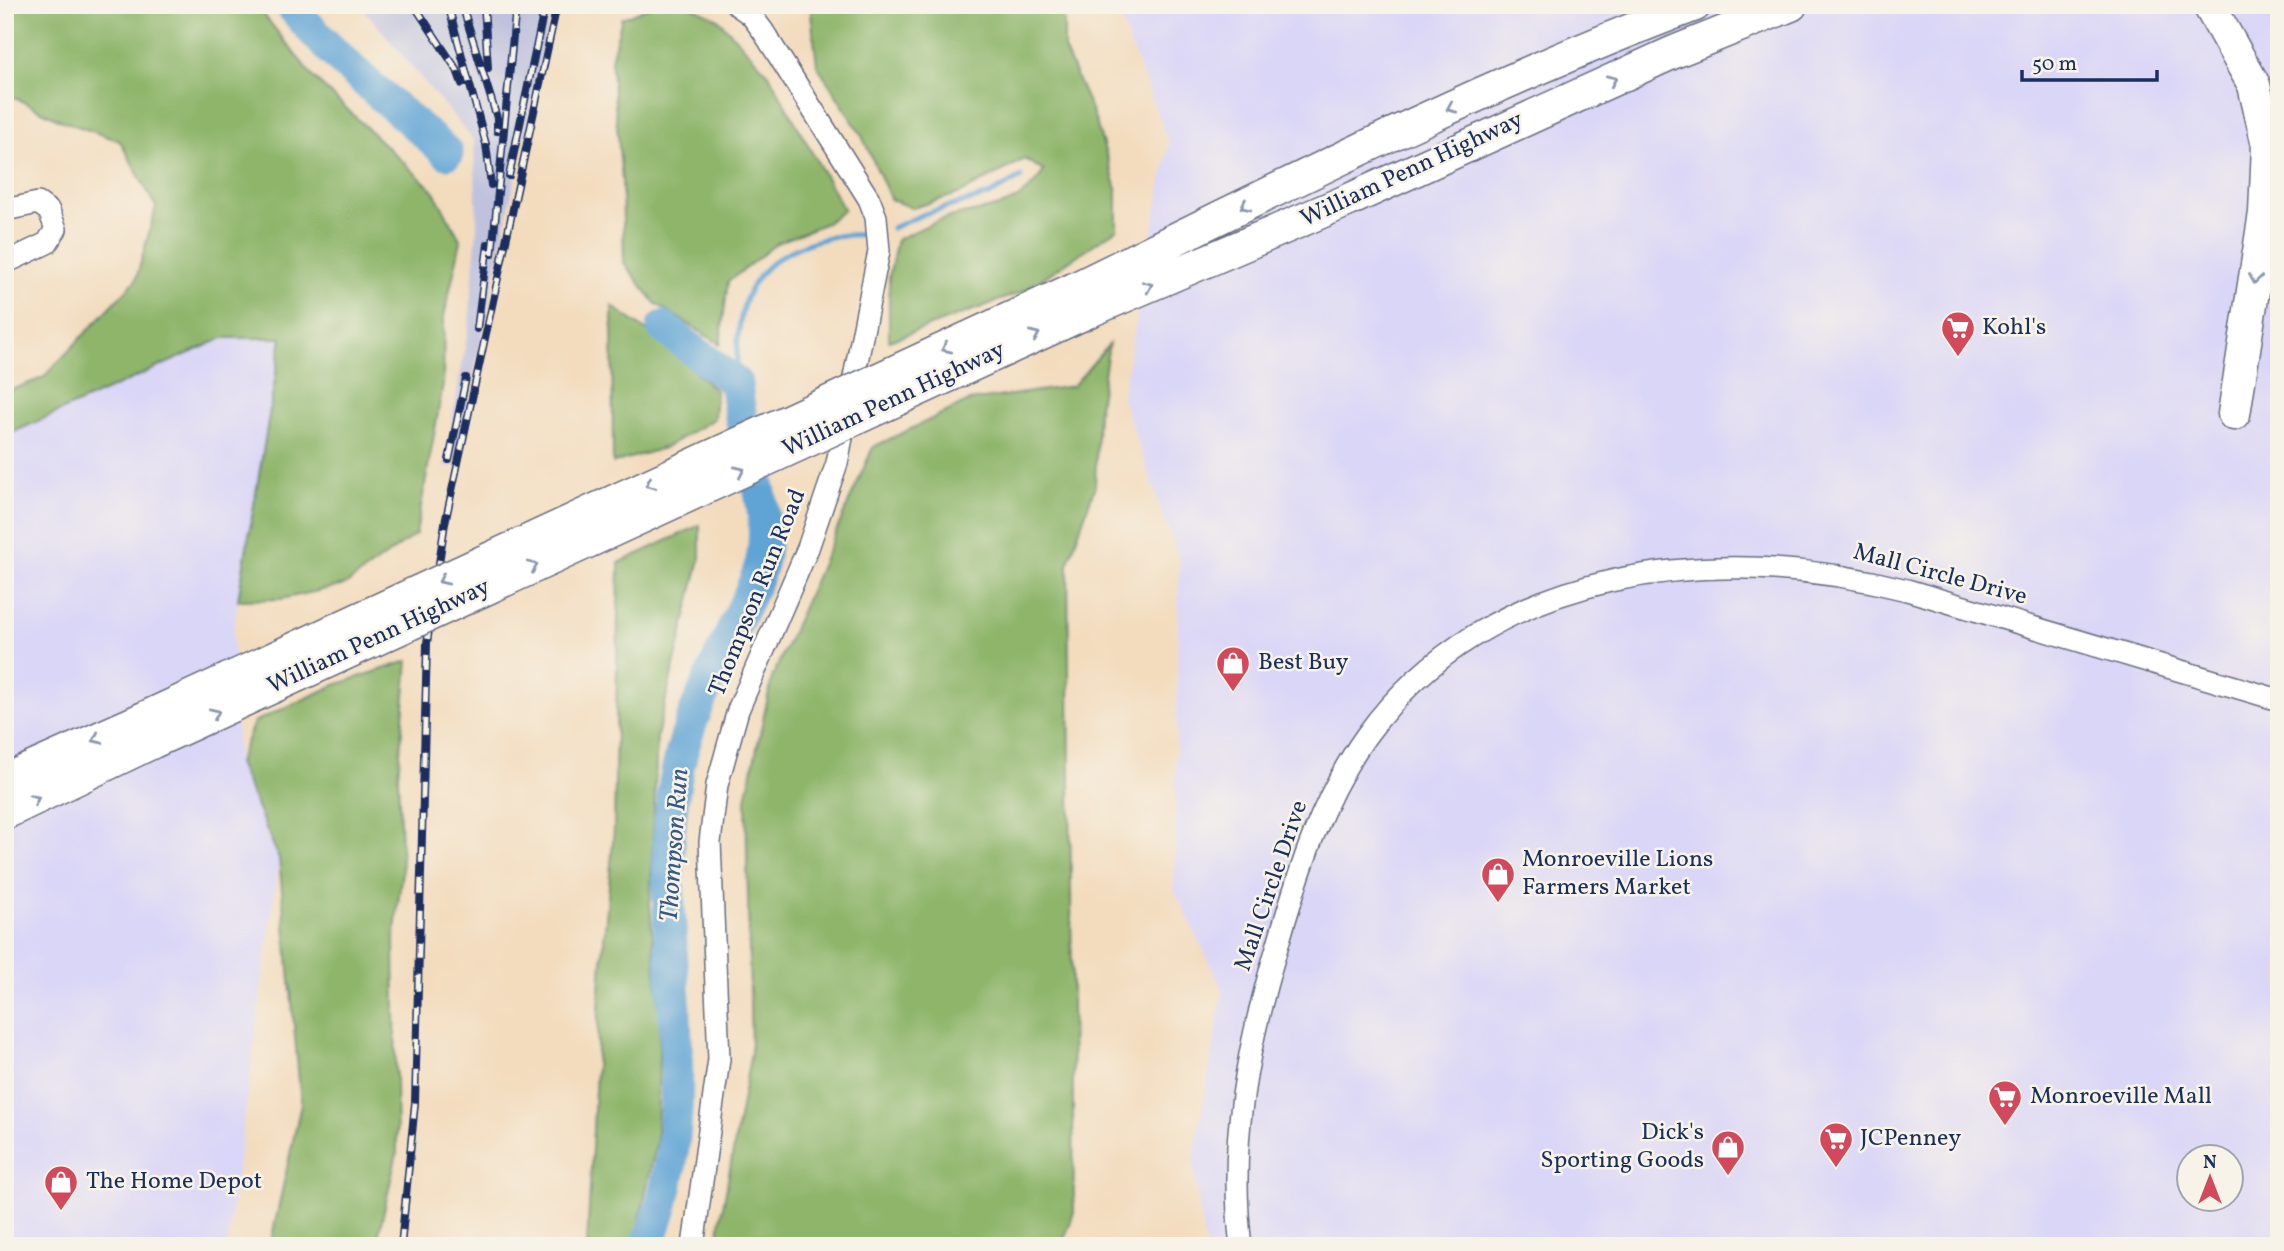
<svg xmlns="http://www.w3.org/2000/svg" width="2284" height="1251" viewBox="0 0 2284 1251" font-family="Vollkorn,serif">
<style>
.built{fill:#dad6f7;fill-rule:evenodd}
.industrial{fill:#c0c2dd}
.forest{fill:#8eb56b;stroke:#547264;stroke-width:2}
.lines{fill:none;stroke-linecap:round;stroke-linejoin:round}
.stream{stroke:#61a4d5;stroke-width:5}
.river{stroke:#61a4d5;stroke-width:33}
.minor-casing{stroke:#676c80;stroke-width:24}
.highway-casing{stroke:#676c80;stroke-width:35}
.minor{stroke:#fff;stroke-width:21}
.highway{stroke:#fff;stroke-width:32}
.rail-casing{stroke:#1b2f5e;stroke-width:8}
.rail{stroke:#f7f3e8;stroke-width:5;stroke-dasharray:16;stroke-linecap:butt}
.highway-bridge-casing{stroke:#676c80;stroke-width:35;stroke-linecap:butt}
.highway-bridge{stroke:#fff;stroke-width:32}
.oneway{stroke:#8d97ae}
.labels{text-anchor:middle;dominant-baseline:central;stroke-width:5;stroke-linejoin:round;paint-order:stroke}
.street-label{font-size:24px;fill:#1b2f5e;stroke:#f7f3e8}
.poi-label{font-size:24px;fill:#1b2f5e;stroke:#f7f3e8;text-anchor:start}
.water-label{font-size:26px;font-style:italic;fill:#345888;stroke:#f7f3e8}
</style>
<rect width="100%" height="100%" fill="#f7f3e8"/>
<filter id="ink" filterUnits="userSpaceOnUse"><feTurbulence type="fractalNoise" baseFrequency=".0143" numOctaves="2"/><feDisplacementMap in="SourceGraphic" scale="14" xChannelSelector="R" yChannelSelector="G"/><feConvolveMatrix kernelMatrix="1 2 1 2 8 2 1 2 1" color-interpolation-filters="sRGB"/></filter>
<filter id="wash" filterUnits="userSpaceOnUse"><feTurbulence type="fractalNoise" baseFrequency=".00686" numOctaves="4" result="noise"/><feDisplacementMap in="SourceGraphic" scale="28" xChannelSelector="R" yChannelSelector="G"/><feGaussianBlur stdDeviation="1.57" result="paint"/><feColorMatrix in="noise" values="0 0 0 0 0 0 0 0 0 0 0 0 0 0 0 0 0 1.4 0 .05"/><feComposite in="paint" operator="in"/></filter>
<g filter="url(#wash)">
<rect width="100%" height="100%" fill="#f3dcbe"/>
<!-- built -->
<path class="built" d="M1115,5H2279V1246H1205L1193,1162L1223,991L1174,889L1179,560L1122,397L1169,143ZM2190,1156H2232V1198H2190Z
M223,338H282L233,632L238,763L279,858L227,1246H5V436Z"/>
<!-- industrial -->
<path class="industrial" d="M360,5H552L454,466H444L469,325L477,227L474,141Z"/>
<!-- forest -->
<path class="forest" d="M5,5H256L315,79L433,190L461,241L444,316L443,385L416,534L345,585L281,599L238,600L282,338H223L5,436V392L43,378L136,280L156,207L120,141L60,120L5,93Z
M654,5H688L717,18L768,73L844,210L826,223L777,243L728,282L720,344L655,303L624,263L622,180L611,60L622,18Z
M810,5H1064V49L1095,119L1117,189V229L1022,292L889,341V277L897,239C915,232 935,220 954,216C996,206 1016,211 1044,171L1025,159L961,193L913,208L891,200L862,136L817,65Z
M612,306L664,343L716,391L714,419L664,448L613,463Z
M1109,344L1098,412L1095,486L1068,564L1074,1212L1062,1246H716L751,1052L746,799L772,678L873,447L969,401L1073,386Z
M700,525V559L657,736L650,906L660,1019L657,1140L638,1228L631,1246H587L601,973L614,830L619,563Z
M408,661L398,777L402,870L394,940L397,1153L376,1246H270L301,1104L279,858L238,763L254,722L335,685Z"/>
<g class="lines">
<!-- stream -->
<path class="stream" d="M892,228L924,214L989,195L1021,177
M736,383C738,323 736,274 799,247C821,238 839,234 862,235"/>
<!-- river -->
<path class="river" d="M291,5C335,62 394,104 447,153
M647,1246C708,1109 653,942 673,796C682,728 708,684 736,623C745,603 757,582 762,560C774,500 740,441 736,383L663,327"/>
</g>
</g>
<g filter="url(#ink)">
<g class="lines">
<!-- minor casing -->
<g class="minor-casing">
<path id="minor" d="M5,210L38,203L49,211L56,229L47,243L5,263
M693,1246L719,1059L710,842L717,785L738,710L808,548L837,463L879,251L876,217L869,199L763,31L751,15L737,5
M1241,1246C1228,1141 1248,1044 1278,944C1299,871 1321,799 1366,736C1489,566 1717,541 1907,590L2279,700"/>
</g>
<!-- highway casing -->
<g class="highway-casing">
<path id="highway" d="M2209,5L2254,85L2268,145L2265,213L2234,414
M1074,289C1278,189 1482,85 1695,5
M1085,313L1349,200L1674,52L1791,5
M5,780L142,719
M5,813L153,742"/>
</g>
<!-- minor -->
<use href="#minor" class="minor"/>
<!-- highway -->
<use href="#highway" class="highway"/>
<!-- rail casing -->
<g class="rail-casing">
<path id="rail" d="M414,5L457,70L462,84
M448,5L486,144L491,185
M462,5L497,118V131
M484,5L488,68
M509,176L545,5
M492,254L516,5
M477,329L488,244
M449,460L466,378
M401,1246L415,1103L427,643L445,523L557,5"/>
</g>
<!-- rail -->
<use href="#rail" class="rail"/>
<!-- highway-bridge casing -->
<g class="highway-bridge-casing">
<path id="highway-bridge" d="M142,719L1074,289
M153,742L1085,313"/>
</g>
<!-- highway-bridge -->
<use href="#highway-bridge" class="highway-bridge"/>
</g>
<!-- one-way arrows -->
<defs><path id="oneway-chevron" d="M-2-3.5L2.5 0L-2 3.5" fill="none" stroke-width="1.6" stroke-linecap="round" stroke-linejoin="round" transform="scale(1.75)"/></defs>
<g class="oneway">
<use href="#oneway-chevron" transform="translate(1612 80) rotate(-24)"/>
<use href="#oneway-chevron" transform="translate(1451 108) rotate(156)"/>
<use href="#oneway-chevron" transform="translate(1245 206) rotate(154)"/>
<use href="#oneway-chevron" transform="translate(2255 279) rotate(99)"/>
<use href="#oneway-chevron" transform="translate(1148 286) rotate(-23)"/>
<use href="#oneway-chevron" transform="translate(1035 335) rotate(-24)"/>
<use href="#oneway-chevron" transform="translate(946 348) rotate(155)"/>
<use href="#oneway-chevron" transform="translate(740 471) rotate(-25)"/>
<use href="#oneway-chevron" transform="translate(650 484) rotate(155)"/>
<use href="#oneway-chevron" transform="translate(533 566) rotate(-25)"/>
<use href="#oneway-chevron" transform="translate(443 580) rotate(155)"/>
<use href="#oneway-chevron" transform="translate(215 713) rotate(-25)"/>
<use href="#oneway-chevron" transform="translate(97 739) rotate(156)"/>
<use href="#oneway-chevron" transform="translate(35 799) rotate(-26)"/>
</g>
</g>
<!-- icons -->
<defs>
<g id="supermarket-pin" transform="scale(1.75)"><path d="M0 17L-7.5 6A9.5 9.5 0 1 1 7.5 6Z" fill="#d1495b" stroke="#f7f3e8"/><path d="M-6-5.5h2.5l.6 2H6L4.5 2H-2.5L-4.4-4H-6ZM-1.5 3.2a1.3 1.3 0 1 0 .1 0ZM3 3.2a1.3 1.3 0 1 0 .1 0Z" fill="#fff"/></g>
<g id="shop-pin" transform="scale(1.75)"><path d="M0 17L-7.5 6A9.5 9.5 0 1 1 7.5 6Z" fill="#d1495b" stroke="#f7f3e8"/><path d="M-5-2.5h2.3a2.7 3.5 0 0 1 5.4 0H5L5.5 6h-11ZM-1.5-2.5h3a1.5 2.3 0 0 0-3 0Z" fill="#fff"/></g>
</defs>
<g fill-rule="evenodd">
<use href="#supermarket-pin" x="1958" y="328"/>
<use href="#shop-pin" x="1233" y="663"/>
<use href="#shop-pin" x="1498" y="874"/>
<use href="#supermarket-pin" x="2005" y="1097"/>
<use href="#supermarket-pin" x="1836" y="1139"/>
<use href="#shop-pin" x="1728" y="1147"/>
<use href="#shop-pin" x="61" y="1182"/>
</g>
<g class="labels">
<!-- street labels -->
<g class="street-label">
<text transform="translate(1412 170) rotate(-25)">William Penn Highway</text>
<text transform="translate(894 400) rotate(-25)">William Penn Highway</text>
<text transform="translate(1940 575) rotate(15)">Mall Circle Drive</text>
<text transform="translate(758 593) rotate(-68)">Thompson Run Road</text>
<text transform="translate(379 637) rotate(-25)">William Penn Highway</text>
<text transform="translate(1272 886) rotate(-71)">Mall Circle Drive</text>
</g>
<!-- poi labels -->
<g class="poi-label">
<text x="1982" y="328">Kohl's</text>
<text x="1258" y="663">Best Buy</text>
<text x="1522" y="860">Monroeville Lions<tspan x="1522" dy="28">Farmers Market</tspan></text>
<text x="2030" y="1097">Monroeville Mall</text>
<text x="1704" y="1133" text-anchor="end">Dick's<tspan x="1704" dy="28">Sporting Goods</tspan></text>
<text x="1860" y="1139">JCPenney</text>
<text x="86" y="1182">The Home Depot</text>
</g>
<!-- water labels -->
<g class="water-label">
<text transform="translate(675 845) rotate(-86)">Thompson Run</text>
</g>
</g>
<!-- margin -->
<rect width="2284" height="1251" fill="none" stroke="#f7f3e8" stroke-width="28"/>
<!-- north arrow -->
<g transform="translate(2210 1178)"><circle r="33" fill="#f7f3e8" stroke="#9fa5b1" stroke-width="2"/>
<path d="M0-5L12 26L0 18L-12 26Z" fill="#d1495b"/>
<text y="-10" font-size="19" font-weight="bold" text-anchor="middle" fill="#1b2f5e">N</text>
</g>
<!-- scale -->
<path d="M2022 70v10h135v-10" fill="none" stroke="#1b2f5e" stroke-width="3.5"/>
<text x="2032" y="70" font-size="21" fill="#1b2f5e" stroke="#f7f3e8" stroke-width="5" paint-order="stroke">50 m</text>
</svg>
